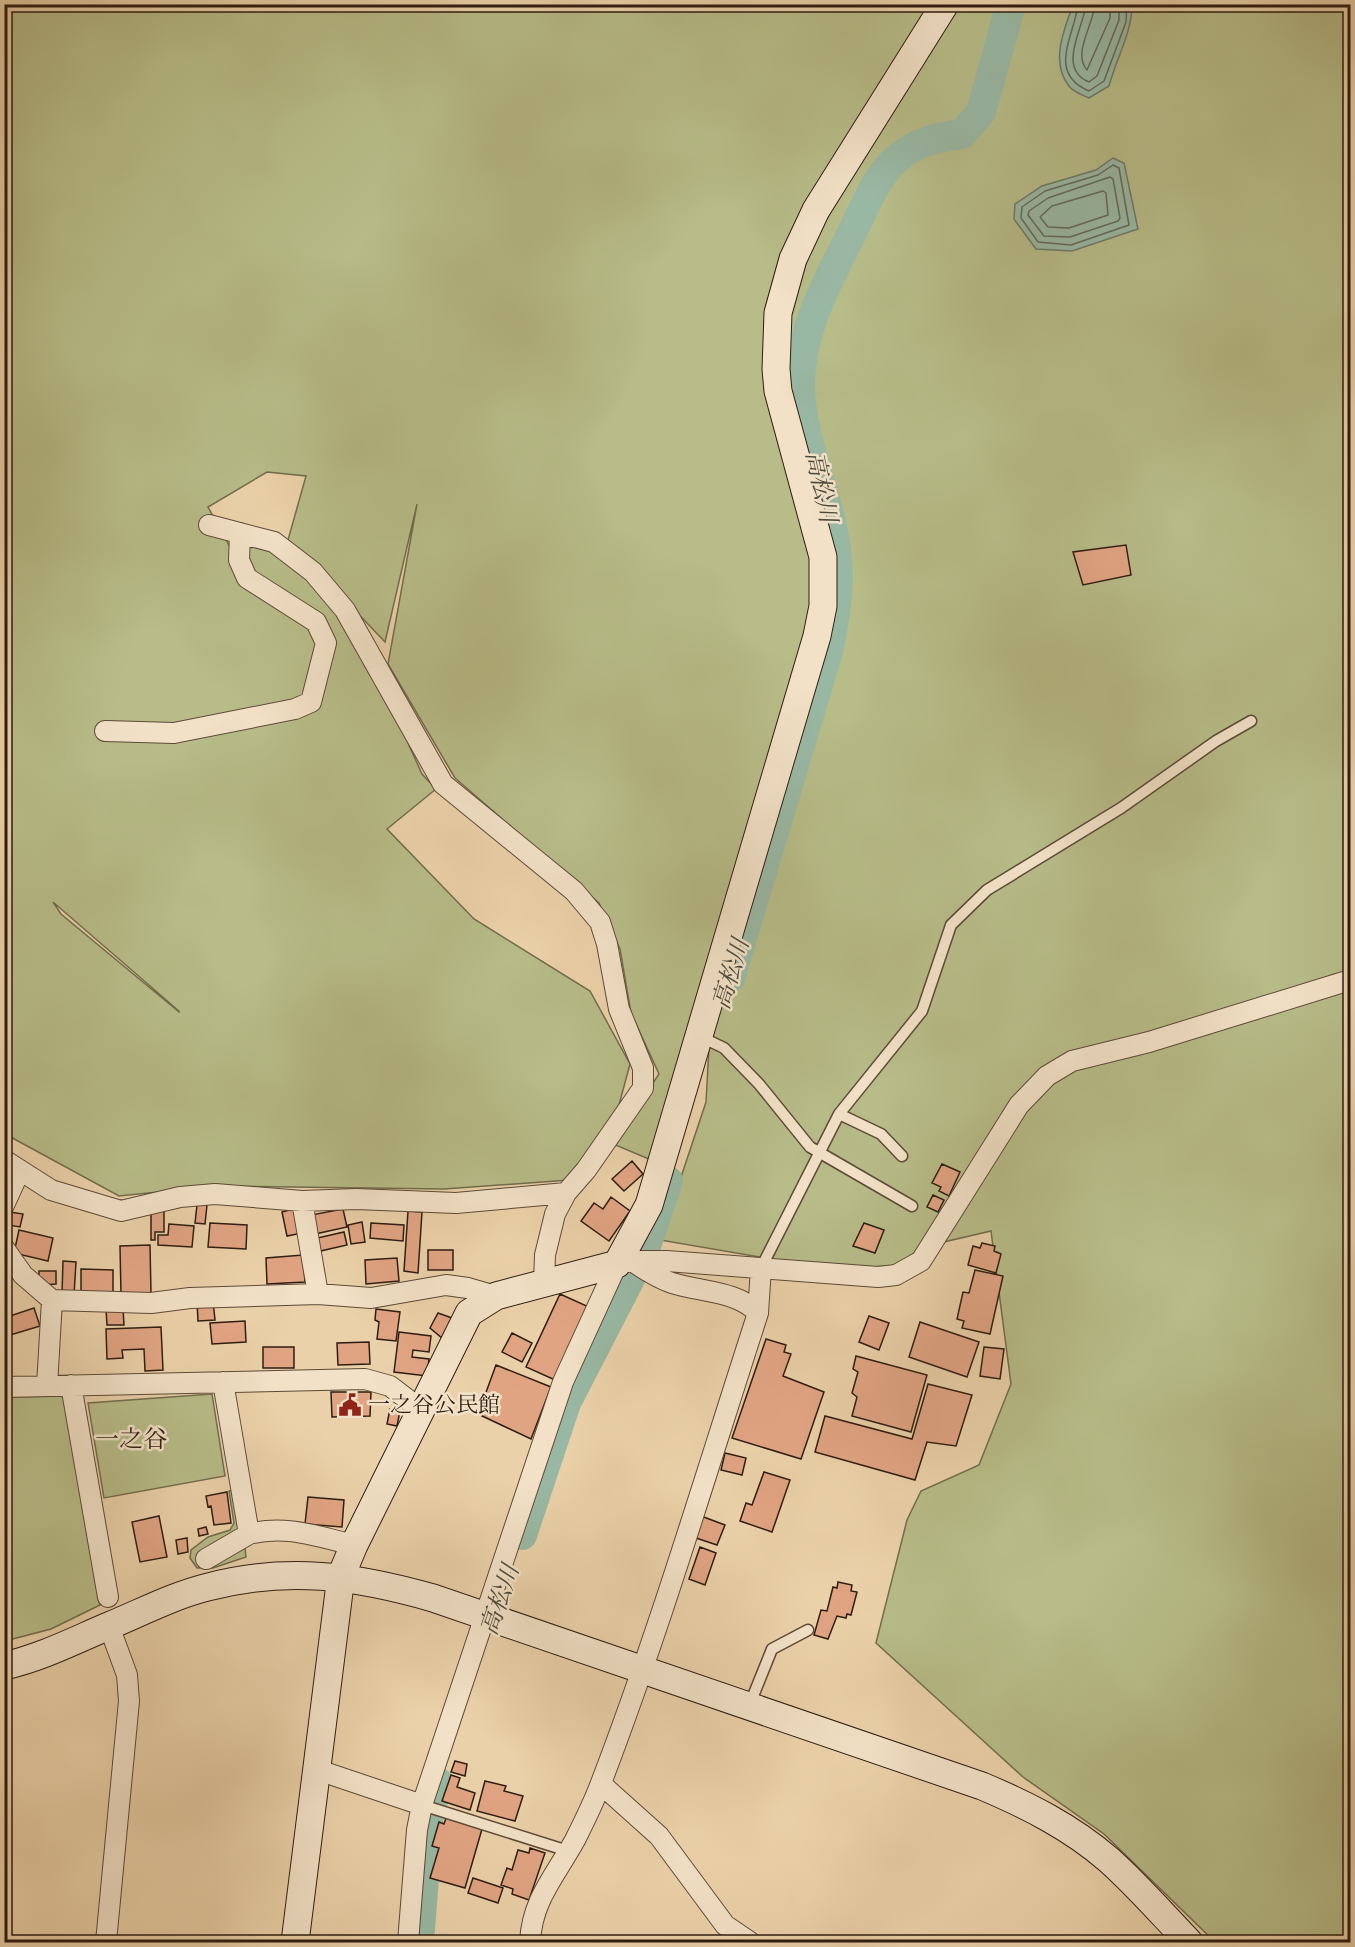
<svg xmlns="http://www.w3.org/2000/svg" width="1355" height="1947" viewBox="0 0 1355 1947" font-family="'IM FELL Double Pica','Noto Serif JP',serif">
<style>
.green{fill:#b7bc88;stroke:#726c4d;stroke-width:1.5;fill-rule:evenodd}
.water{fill:#99b8a4;stroke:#6e7a6a;stroke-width:1.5}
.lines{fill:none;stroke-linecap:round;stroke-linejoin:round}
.shore{stroke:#646a5b;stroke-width:1.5}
.river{stroke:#99b8a4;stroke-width:30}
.building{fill:#e1a483;stroke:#2e1d12;stroke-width:1.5}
.lane-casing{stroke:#5d4a38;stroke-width:13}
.street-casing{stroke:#5d4a38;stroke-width:22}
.secondary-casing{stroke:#2e1d12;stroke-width:29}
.lane{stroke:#f2e1c7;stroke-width:10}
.street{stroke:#f2e1c7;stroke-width:20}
.secondary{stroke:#f2e1c7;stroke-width:27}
.labels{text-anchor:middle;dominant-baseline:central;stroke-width:5;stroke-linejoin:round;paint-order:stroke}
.poi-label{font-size:22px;fill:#2e1d12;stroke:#f2e1c7;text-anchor:start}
.water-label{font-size:24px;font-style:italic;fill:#4e4c3e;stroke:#f2e1c7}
.neighbourhood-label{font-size:24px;fill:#2e1d12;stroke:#f2e1c7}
</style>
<rect width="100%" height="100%" fill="#ebd1a9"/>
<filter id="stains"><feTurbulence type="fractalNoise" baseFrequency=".00333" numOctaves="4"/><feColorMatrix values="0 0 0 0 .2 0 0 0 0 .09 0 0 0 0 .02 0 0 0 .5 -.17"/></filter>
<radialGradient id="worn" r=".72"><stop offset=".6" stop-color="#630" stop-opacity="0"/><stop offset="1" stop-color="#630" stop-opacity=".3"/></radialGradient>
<!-- green -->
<path class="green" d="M4,5H1350V1942H1215L1104,1834L1023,1777L876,1643L907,1520L921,1491L979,1465L1011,1384L991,1231L931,1245L901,1265L872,1267L794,1263L660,1240L706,1102L709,1047L656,1162L613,1144L659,1074L631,1013L620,949L599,903L455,778L388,664L417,504L385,642L288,540L306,476L267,472L208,507L240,565L247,548L277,545L363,643L422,774L436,789L387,829L474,919L590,991L630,1064L619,1105L570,1180L444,1189L217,1186L119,1196L5,1134ZM53,902L179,1011V1012L61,914Z
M212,1394L225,1476L104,1498L88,1403Z
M67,1396L102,1604L51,1629L5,1641V1397Z
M238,1489L246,1557L213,1568H197L190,1558L191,1550L208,1537L230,1530L234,1523L229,1491Z"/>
<!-- water -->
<path class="water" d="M1073,5H1132C1132,33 1116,59 1109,86L1089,98C1083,95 1073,92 1069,86C1050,63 1064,29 1073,5Z
M1113,158L1124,163L1138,229L1072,251L1036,249L1014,219L1015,204L1042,186L1096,170Z"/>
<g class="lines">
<!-- shore -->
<path class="shore" d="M1078,4C1075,35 1046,73 1089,91L1104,81L1126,22L1127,4
M1086,4C1084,27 1056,69 1089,82L1097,76L1119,20V4
M1095,4C1094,23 1072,54 1087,70L1110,18V4
M1113,165L1119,168L1129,225L1071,245L1038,242L1021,218L1022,207L1045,191L1098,175Z
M1110,177L1113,179L1120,218L1118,221L1070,237L1044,236L1028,215L1029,211L1048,198Z
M1103,191L1106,193L1108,215L1069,228L1048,227L1040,217L1052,206Z"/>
<!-- river -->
<path class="river" d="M730,978L828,651C834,622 840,591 837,561C833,502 801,446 800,387C799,330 829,279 854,229C866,204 877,174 899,157C919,141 938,137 962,134L981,112L1011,4
M646,1246L668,1181
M522,1535L566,1403L633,1273
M419,1942L429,1812L439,1783"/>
</g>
<!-- building -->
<path class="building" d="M1126,545L1131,575L1083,585L1073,552Z
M632,1161L643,1174L624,1191L612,1179Z
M942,1164L960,1172L949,1196L939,1191L941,1187L932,1183Z
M933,1195L944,1200L938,1212L927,1207Z
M611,1197L630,1211L609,1241L581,1221L594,1203L603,1209Z
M197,1205H207L205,1224L195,1223Z
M297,1208L302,1233L287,1236L282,1212Z
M343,1209L347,1227L315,1234L311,1215Z
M164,1211V1232H155V1240H151V1212Z
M408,1211L422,1212L418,1273L404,1271Z
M10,1212L23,1214L20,1227L8,1225Z
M362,1222L365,1242L351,1244L348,1225Z
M210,1223L247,1225L246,1249L208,1247Z
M371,1223L404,1225L403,1241L370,1238Z
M864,1223L884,1230L875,1253L853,1246Z
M169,1224L194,1226L192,1247L158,1245V1235H168Z
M19,1230L53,1238L48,1261L14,1253Z
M344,1232L347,1245L316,1252L313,1239Z
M982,1243L995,1246L994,1251L1001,1254L996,1273L968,1265L973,1246L980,1248Z
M150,1245L151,1294L121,1295L120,1246Z
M428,1250H453V1270H428Z
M303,1255L305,1282L267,1284L266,1258Z
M397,1258L399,1281L366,1284L365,1260Z
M63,1261L76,1262L74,1295L62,1294Z
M81,1269L113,1270V1294H81Z
M975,1270L1003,1276L990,1334L962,1328L964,1321L957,1319L963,1292L969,1293Z
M39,1271H56V1284L39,1285Z
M560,1294L589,1307L555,1380L526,1367Z
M213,1300L215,1320L198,1321L197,1301Z
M34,1308L40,1326L7,1336L4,1318Z
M123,1308L124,1325H107L106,1309Z
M376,1309L400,1312L396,1341L377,1339L379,1322L375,1320Z
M438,1313L452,1318L442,1338L430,1328Z
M869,1316L889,1323L879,1350L859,1342Z
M245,1321L246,1342L212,1344L210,1323Z
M920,1322L979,1342L967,1377L909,1357Z
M161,1327L163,1370L145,1371L144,1349L122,1350L123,1358L107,1359L106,1329Z
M399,1332L431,1336L429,1352L413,1350L412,1357L429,1359L427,1376L394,1372Z
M512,1333L532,1343L522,1362L502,1352Z
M766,1339L786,1345L784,1352L791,1354L783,1376L824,1392L801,1459L732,1438Z
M369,1342L370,1364L338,1365L337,1343Z
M263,1347H294V1368H263Z
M984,1347L1004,1349L1000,1379L980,1376Z
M856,1356L927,1375L911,1432L852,1416L857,1397L852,1393L858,1372L853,1369Z
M496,1365L551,1387L531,1439L478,1414Z
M928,1384L972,1395L956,1446L927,1442L915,1480L815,1452L825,1416L912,1439Z
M331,1392H371L370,1416L332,1417Z
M390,1409L400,1411L397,1426L387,1424Z
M725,1453L746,1458L742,1475L721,1470Z
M764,1472L790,1480L772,1532L740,1521L746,1503L752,1505Z
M227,1492L231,1523L214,1525L211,1506L208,1507L206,1496Z
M308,1497L344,1500L342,1527L305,1524Z
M159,1516L167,1557L140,1562L132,1522Z
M701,1516L725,1525L717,1545L693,1537Z
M206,1527L208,1534L199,1536L198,1529Z
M187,1538L188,1552L178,1554L176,1540Z
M700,1547L716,1553L705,1585L689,1579Z
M838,1582L852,1585L851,1591L857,1592L851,1615L847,1614L846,1618L837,1616L828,1639L814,1635L821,1610L827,1611L833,1587L837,1588Z
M455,1761L467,1764L465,1776L451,1772Z
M451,1775L460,1778L457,1787L475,1793L470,1810L442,1801Z
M485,1781L506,1786L504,1791L523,1796L515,1821L477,1811Z
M446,1818L482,1829L465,1888L430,1878L439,1848L432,1846L439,1822L444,1824Z
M530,1848L545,1853L529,1900L512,1894L513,1889L501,1885L507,1868L512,1870L518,1850L529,1853Z
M473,1878L503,1888L498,1903L468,1893Z"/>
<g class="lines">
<!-- lane casing -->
<g class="lane-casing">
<path id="lane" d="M699,1036L724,1048L759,1084L810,1147L912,1206
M839,1114L881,1134L902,1156
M761,1268L839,1114L922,1011L951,925L987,890L1121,808L1216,741L1251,721
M749,1706L772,1649L808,1630
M422,1805L568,1851"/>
</g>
<!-- street casing -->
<g class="street-casing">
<path id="street" d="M209,525L274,542L313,572L345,610L443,784L574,891L600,922L607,944L619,1009L643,1068V1088L586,1170L566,1193L555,1214L545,1255L544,1283
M105,731L174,733L295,709L311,702L326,643L316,622L247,578L239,560L240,533
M4,1160L51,1190L121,1211L180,1197L215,1194L302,1201L318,1294
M302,1201L356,1199L456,1203L566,1193
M4,1205L20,1170
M4,1248L23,1275L52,1300L47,1386
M632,1261C645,1270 657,1278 672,1283C701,1292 738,1291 758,1313
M52,1300L151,1303L190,1298L318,1294L371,1298L446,1285L468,1288L496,1296
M223,1382L249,1534C285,1524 319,1537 354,1545
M71,1385L108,1597
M4,1387L365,1379L390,1386L420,1409
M206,1559L249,1534
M318,1770L422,1805
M601,1784L659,1836L725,1925L750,1942
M106,1942L129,1701L127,1675L109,1626
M408,1942L417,1830L422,1805L563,1382L617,1264L632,1261H667L878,1277L896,1275L921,1261L1019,1105L1047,1076L1072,1061L1149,1042L1350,980
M530,1942C532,1900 555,1876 575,1840C584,1822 594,1802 601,1783C660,1629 707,1470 758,1313L761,1268"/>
</g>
<!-- secondary casing -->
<g class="secondary-casing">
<path id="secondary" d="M4,1666C43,1657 75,1640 111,1625C142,1612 175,1595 208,1587C287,1566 356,1576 433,1598L982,1786C1027,1805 1071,1827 1109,1860C1137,1885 1163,1915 1189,1942
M295,1942L341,1576L354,1545L469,1313L496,1296L617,1264L649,1205L817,636L823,606V557L778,391L776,369L778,313L793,259L816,210L945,4"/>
</g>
<!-- lane -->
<use href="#lane" class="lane"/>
<!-- street -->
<use href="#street" class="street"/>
<!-- secondary -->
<use href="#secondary" class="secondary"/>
</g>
<!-- icons -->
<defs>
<g id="civic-bare" transform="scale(1.8)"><path d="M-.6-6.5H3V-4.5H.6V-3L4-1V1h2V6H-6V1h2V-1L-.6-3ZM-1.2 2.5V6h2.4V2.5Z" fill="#8f2418" stroke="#f2e1c7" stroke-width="2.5" paint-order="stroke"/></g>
</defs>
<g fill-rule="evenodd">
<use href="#civic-bare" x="350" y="1405"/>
</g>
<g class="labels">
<!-- poi labels -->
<g class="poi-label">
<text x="368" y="1405">一之谷公民館</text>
</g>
<!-- water labels -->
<g class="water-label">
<text transform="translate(821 487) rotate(78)">高松川</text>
<text transform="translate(731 974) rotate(-73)">高松川</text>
<text transform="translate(500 1600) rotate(-71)">高松川</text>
</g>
<!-- neighbourhood labels -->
<g class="neighbourhood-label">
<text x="131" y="1439">一之谷</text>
</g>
</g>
<!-- margin -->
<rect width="1355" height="1947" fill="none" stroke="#ebd1a9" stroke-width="24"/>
<rect x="6" y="6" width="1343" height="1935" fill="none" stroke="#2e1d12" stroke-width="3"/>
<rect x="12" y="12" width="1331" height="1923" fill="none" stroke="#2e1d12" stroke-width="1.5"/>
<rect width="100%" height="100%" filter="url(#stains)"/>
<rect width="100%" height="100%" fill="url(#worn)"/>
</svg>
